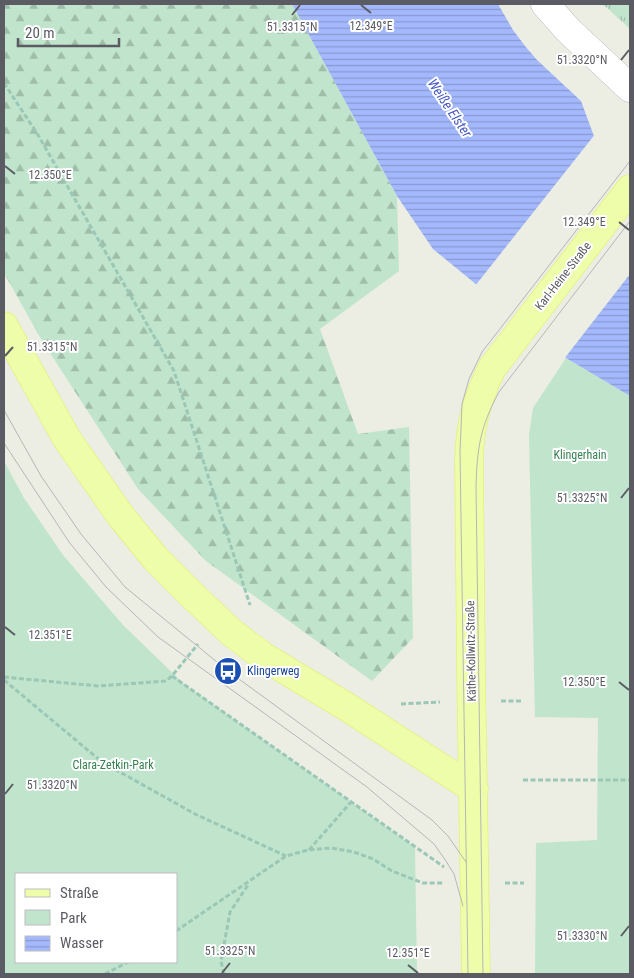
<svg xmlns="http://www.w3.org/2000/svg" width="634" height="978" viewBox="0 0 634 978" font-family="'Roboto Condensed',sans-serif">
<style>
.grass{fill:url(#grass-tufts)}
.forest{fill:url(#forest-firs)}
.park{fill:#c0e5cc;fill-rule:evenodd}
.water{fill:url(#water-rules)}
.pier{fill:#ecede3}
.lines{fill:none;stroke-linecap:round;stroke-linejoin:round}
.minor-casing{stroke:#b8b9bf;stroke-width:29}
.major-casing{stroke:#e6ed5c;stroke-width:29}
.path{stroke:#9ac7b6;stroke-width:3;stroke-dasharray:5 2.5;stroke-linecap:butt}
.minor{stroke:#fff;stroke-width:28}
.major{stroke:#eefda9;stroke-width:28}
.tram{stroke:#b6b6b7;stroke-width:1}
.ticks{fill:none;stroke:#5b5c63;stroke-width:2}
.labels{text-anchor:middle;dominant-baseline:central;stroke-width:4;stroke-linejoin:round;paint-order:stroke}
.street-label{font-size:12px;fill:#5b5c63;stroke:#fff}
.park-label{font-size:12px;fill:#368052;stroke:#fff}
.transit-label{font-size:12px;fill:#164399;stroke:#fff;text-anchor:start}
.water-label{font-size:14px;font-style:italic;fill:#475ac0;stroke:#fff}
.ticks-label{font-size:12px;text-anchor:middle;fill:#5b5c63;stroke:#fff;stroke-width:4;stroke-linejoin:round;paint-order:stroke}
</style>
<defs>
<pattern id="grass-tufts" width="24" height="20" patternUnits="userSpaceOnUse" patternTransform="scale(1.25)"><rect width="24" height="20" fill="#c0e5cc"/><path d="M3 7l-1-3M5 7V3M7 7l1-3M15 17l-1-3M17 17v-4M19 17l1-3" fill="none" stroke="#9fbda9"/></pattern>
<pattern id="forest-firs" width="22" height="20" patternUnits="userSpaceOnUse" patternTransform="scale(1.25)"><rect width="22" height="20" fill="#c0e5cc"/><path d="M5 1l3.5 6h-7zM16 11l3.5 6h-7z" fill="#9fbda9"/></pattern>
<pattern id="water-rules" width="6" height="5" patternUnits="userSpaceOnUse" patternTransform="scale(1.25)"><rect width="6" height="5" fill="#a4b8fd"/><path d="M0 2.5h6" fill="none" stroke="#8999d0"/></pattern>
</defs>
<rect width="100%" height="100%" fill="#ecede3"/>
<!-- grass -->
<path class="grass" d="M602,4H630V29L606,7Z"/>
<!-- forest -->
<path class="forest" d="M4,4H292L397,196L399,271L320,329L358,434L409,427L413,638L372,681L206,561L138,489L41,339L4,273Z"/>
<!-- park -->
<path class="park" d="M566,358L630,396V974H535L536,843L597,840L598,718L535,717L529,435L533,408Z
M4,461L24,498L63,555L123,625L184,684L415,847L417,974H4ZM16,874H176V962H16Z"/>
<!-- water -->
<path class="water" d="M292,4H498L513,30L525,46L537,60L581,101L595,139L630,173V396L566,358L433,249L397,196Z"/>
<!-- pier -->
<path class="pier" d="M596,133L597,137L630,169V274L564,359L475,286Z"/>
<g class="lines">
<!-- minor casing -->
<g class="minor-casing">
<path id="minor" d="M545,4L568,30L630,88"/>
</g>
<!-- major casing -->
<g class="major-casing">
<path id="major" d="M4,326L67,439L120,515L155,558L195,598L231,632L264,657L347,707L474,789
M476,974L471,673L469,459C470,424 477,399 492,368L630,189"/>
</g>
<!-- path -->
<path class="path" d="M4,83L38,135L174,371L250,605
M172,676L444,867
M4,677L98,686L166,681L172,676L198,644
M4,680L102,762L195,814L286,856
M501,701H521
M401,704L440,702
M523,780H630
M309,850L351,802
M505,883H524
M176,931L286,856L308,850L331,848L354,852L373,859L392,871L423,883H444
M105,974L128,962
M224,974L221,961L230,912L248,885"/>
<!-- minor -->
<use href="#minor" class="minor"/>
<!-- major -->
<use href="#major" class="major"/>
<!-- tram -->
<path class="tram" d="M4,410L41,476L81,534L125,587L228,671L432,820L448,836L466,862
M4,443L69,542L106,587L158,637L367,787L434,844L446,861L454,874L463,906
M468,974L460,452L462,404L469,379L482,352L630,161
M483,974L476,487C477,449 480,427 499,392L630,221"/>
</g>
<!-- ticks -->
<path class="ticks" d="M361,5L371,13M292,15L300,5M621,60L629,50M5,166L15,174M619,222L629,230M5,356L13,347M621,498L629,488M5,627L15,635M619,682L629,690M5,794L13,784M621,936L629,926M408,965L418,973M222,973L230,963"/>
<!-- icons -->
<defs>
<g id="bus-disc" transform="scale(1.4375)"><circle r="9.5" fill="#1a4fb4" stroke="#fff"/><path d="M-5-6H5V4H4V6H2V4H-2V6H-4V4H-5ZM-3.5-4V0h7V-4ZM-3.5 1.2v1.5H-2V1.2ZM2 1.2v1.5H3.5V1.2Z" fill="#fff"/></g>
</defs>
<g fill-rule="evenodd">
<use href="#bus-disc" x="228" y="671"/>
</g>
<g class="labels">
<!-- street labels -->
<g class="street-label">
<text transform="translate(563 276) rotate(-52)">Karl-Heine-Straße</text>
<text transform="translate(471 651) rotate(-91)">Käthe-Kollwitz-Straße</text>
</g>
<!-- park labels -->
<g class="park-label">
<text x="580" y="455">Klingerhain</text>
<text x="113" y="765">Clara-Zetkin-Park</text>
</g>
<!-- transit labels -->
<g class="transit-label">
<text x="247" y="671">Klingerweg</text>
</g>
<!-- water labels -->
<g class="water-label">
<text transform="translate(450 108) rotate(56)">Weiße Elster</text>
</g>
</g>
<g class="ticks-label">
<text x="371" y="30">12.349°E</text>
<text x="292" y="31">51.3315°N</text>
<text x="582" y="64">51.3320°N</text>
<text x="50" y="179">12.350°E</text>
<text x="584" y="226">12.349°E</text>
<text x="52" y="351">51.3315°N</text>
<text x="582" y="502">51.3325°N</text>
<text x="50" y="639">12.351°E</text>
<text x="584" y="686">12.350°E</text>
<text x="52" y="789">51.3320°N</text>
<text x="582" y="940">51.3330°N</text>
<text x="230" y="955">51.3325°N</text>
<text x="408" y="957">12.351°E</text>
</g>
<!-- border -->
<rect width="634" height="978" fill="none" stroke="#5b5c63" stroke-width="10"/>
<!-- legend -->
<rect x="15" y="873" width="162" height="90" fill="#ffffff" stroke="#bdbec1"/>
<rect x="25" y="889" width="25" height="8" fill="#eefda9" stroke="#bdbec1"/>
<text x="60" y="898" font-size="15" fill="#5b5c63">Straße</text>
<rect x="25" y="910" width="25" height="15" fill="#c0e5cc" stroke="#bdbec1"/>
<text x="60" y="923" font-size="15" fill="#5b5c63">Park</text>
<rect x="25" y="936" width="25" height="15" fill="url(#water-rules)" stroke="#bdbec1"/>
<text x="60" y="948" font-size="15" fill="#5b5c63">Wasser</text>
<!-- scale -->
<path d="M18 38v8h101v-8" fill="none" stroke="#5b5c63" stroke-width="2.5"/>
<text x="25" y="38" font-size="15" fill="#5b5c63" stroke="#ffffff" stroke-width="4" paint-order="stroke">20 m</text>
</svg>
